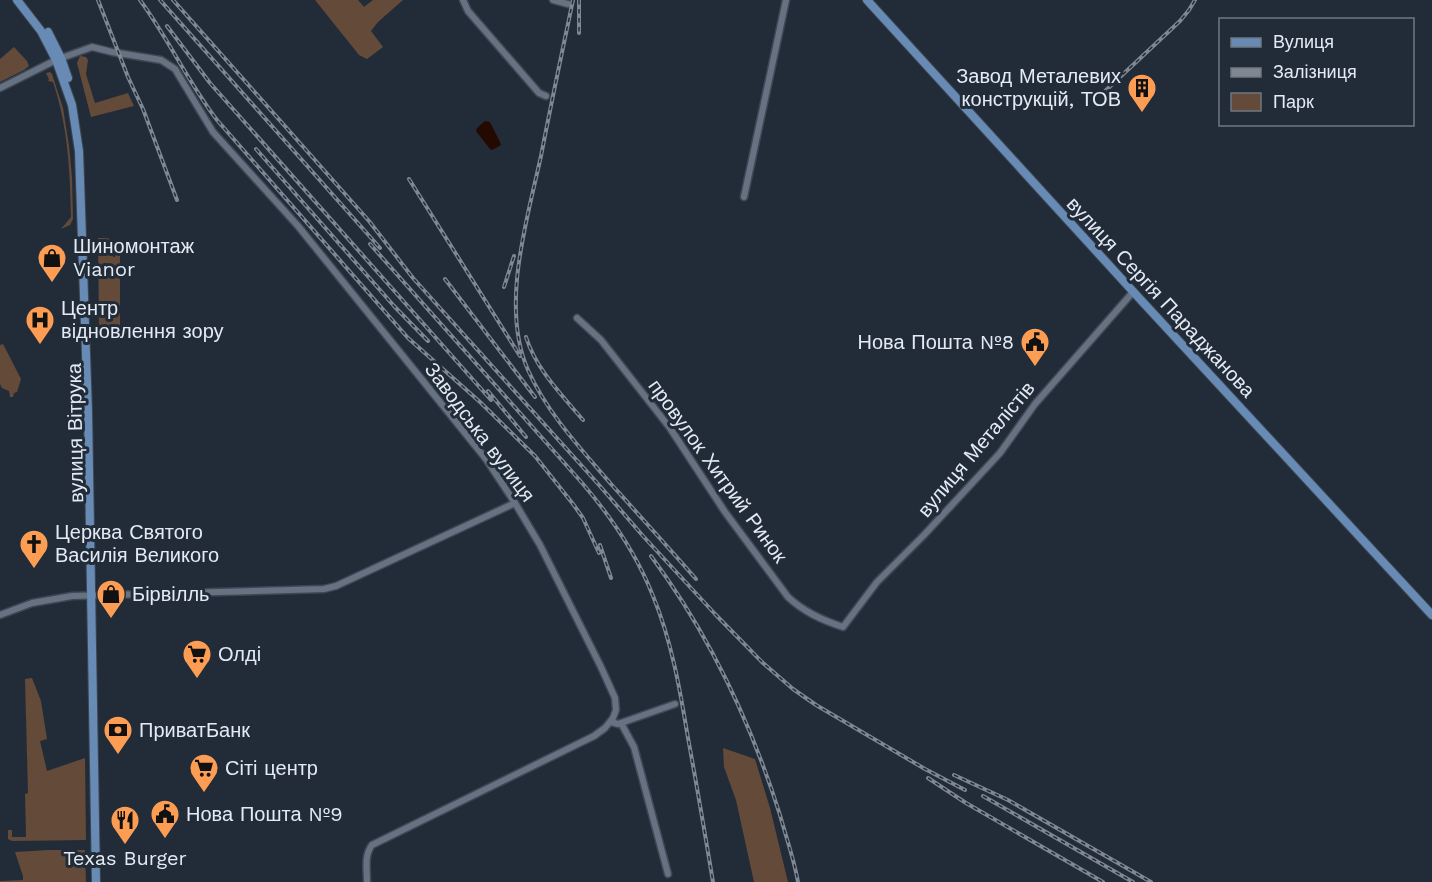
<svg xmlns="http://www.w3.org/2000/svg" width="1432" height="882" viewBox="0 0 1432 882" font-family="'Work Sans',sans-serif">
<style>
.green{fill:#644a38}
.water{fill:#230900}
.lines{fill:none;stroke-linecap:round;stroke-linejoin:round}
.minor-casing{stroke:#3f4753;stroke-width:9}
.major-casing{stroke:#3f4753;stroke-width:10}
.minor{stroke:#667281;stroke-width:6}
.major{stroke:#678bb5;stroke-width:8}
.rail-casing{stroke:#7e8792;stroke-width:4}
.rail{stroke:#222c39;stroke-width:1.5;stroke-dasharray:4.5;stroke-linecap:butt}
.labels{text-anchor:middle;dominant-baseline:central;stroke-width:6;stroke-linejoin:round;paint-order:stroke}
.poi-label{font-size:20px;fill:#e3eaf3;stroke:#222c39;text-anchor:start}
.street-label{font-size:20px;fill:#e3eaf3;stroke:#222c39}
</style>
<rect width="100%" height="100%" fill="#222c39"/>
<!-- green -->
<path class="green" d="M315,0H358L364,7L373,0H403L378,22L371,31L383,47L367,59L359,55Z
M14,47L27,61L29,66L24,70L0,82V59Z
M80,56L86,57L88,60L86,74L95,103L128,93L134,106L91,117L77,63Z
M50,72L52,74L63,108L69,146L72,177L73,219L70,225L61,229L71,217C70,170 68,127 53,82L48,81L49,79L46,73Z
M98,238H105L111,239L113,257H115L116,249L120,247V334L108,333L99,328Z
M3,344L21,379L17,392L14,393L13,397H10L9,391L2,388L0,384V345Z
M32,678L41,701L47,739L40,741L47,771L85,758L86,840L12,841L8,839V830H12V837H26L25,794L28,793L25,679Z
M723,748L755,759L770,808L788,882H754L736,800L724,767Z
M49,850H85L86,882H0V881L23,880V876L15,852Z"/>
<!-- water -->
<path class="water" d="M485,121L490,122L500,142L501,145L492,150L490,149L476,131L477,128Z"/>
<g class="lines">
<!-- minor casing -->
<g class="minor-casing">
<path id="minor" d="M463,0L468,11L539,93L546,96
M553,0L568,4
M0,88L56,60L92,47L112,52L161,60L175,69L213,132L298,226L486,459L515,503L540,545L601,667L615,698L616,710L613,718L605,728L594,736L372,845C364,855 367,870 367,882
M744,197L786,0
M577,318L601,340L670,428L725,512L788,597C804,612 822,620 843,627L877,582L924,535L1000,453L1035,404L1133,292
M0,615L32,603L72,596L324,589L336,586L515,503
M611,722L618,724L675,704
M621,723L634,747L668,874"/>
</g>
<!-- major casing -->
<g class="major-casing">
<path id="major" d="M17,0L41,31L56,60L72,105L79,151L88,412L96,882
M867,0L1139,298L1432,615
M48,32L61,58L68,78"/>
</g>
<!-- minor -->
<use href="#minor" class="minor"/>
<!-- major -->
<use href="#major" class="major"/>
<!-- rail casing -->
<g class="rail-casing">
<path id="rail" d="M98,0L128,77L143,109L177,200
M140,0C168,38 188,82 217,120L408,338L480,402L535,456L573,504L583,518L599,553
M160,0L380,248
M173,0L369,221L413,278L599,485L643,536L715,614L763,663L793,689L816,705L925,769L965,790
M573,0C562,52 551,104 541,156C527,220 500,307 528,370C547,413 581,449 611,484C639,515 668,547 696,579
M579,0V33
M167,26L210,83L491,400
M1103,93L1180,21L1189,10L1195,0
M256,149L394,306L428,341
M409,179L520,356
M370,244L583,484C612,518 637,555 653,596C672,642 680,690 688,738C697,786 705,834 713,882
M445,279L535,397
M504,287L514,256
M526,337C536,369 561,394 583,420
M488,391L526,437
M600,545L611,578
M651,556C709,634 751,723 780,815C786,837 794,859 798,882
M954,775L1008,800L1151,882
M928,778L966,803L1103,882
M983,796L1133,882"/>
</g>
<!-- rail -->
<use href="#rail" class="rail"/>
</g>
<!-- icons -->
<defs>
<g id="building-pin" transform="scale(1.5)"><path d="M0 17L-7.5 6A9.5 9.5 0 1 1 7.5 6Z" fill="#fc9d53" stroke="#222c39"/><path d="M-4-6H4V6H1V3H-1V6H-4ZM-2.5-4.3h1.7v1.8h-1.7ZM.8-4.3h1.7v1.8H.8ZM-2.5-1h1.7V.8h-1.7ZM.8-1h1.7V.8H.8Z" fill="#111"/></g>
<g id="shop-pin" transform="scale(1.5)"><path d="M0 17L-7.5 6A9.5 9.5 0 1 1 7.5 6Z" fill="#fc9d53" stroke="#222c39"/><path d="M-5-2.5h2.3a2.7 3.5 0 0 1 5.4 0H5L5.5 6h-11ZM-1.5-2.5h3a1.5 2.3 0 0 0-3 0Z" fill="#111"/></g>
<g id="hospital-pin" transform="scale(1.5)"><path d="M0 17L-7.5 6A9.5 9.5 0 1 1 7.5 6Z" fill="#fc9d53" stroke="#222c39"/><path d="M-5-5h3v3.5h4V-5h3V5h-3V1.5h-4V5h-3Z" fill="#111"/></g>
<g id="civic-pin" transform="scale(1.5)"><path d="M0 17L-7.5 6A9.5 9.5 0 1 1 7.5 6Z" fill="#fc9d53" stroke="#222c39"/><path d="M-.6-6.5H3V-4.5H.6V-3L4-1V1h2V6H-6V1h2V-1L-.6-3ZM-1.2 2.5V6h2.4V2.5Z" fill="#111"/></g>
<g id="church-pin" transform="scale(1.5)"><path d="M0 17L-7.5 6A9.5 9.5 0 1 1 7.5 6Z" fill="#fc9d53" stroke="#222c39"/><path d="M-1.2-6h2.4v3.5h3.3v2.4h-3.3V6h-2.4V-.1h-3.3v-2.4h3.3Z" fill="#111"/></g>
<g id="supermarket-pin" transform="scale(1.5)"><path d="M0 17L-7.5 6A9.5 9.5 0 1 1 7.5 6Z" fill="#fc9d53" stroke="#222c39"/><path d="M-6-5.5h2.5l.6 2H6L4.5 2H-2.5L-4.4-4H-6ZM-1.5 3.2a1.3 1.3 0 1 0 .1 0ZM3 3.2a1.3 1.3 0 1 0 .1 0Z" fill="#111"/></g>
<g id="bank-pin" transform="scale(1.5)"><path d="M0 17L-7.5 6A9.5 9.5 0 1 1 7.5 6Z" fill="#fc9d53" stroke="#222c39"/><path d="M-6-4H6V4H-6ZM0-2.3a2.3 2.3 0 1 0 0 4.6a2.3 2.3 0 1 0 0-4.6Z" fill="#111"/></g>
<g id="restaurant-pin" transform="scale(1.5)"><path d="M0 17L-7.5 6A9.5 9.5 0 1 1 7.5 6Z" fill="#fc9d53" stroke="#222c39"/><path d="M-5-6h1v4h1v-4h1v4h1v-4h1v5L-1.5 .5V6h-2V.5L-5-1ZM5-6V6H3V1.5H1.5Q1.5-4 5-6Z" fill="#111"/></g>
</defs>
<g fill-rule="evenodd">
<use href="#building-pin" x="1142" y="88"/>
<use href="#shop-pin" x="52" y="258"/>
<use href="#hospital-pin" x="40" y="320"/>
<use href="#civic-pin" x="1035" y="342"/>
<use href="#church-pin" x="34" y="544"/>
<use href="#shop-pin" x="111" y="594"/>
<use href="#supermarket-pin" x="197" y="654"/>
<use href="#bank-pin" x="118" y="730"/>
<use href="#supermarket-pin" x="204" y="768"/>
<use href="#civic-pin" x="165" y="814"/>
<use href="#restaurant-pin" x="125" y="820"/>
</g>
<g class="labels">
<!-- poi labels -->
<g class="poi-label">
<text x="1121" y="76" text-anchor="end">Завод Металевих<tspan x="1121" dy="23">конструкцій, ТОВ</tspan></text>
<text x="73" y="246">Шиномонтаж<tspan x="73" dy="23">Vianor</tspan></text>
<text x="61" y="308">Центр<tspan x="61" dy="23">відновлення зору</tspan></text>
<text x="1014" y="342" text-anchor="end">Нова Пошта №8</text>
<text x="55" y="532">Церква Святого<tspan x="55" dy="23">Василія Великого</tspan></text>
<text x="132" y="594">Бірвілль</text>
<text x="218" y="654">Олді</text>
<text x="139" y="730">ПриватБанк</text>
<text x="225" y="768">Сіті центр</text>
<text x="186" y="814">Нова Пошта №9</text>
<text x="125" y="858" text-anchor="middle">Texas Burger</text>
</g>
<!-- street labels -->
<g class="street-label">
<text transform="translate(1161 297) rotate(47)">вулиця Сергія Параджанова</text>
<text transform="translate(480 432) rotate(53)">Заводська вулиця</text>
<text transform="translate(75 433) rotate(-91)">вулиця Вітрука</text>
<text transform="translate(976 449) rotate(-50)">вулиця Металістів</text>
<text transform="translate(718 471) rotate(54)">провулок Хитрий Ринок</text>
</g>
</g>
<!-- legend -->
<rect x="1219" y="18" width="195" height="108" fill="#222c39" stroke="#6f7883" stroke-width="1.5"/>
<rect x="1231" y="38" width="30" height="9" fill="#678bb5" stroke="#6f7883" stroke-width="1.5"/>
<text x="1273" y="48" font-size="18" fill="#e3eaf3">Вулиця</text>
<rect x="1231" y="68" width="30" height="9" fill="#7e8792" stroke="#6f7883" stroke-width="1.5"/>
<text x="1273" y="78" font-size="18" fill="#e3eaf3">Залізниця</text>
<rect x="1231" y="93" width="30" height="18" fill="#644a38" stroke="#6f7883" stroke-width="1.5"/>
<text x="1273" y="108" font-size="18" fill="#e3eaf3">Парк</text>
</svg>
